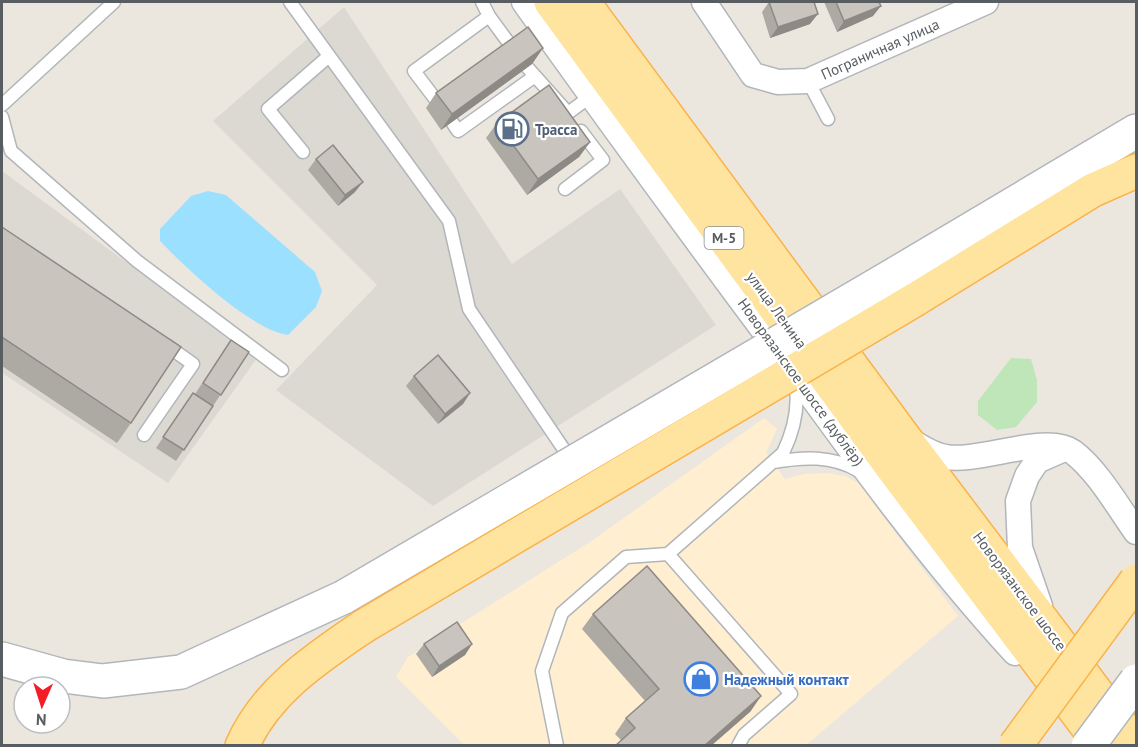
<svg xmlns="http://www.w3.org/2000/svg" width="1138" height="747" viewBox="0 0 1138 747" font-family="'PT Sans',sans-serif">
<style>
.commercial{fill:#ffeed0}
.industrial{fill:#dcd9d3}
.green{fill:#bee6b8}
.water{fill:#9be0ff}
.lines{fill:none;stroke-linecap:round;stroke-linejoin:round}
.lane-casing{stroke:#b1b6ba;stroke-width:15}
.street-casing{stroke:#b1b6ba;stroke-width:27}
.secondary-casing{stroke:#b2b7bd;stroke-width:36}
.primary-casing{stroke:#fab249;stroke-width:36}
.lane{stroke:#fff;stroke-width:12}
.street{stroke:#fff;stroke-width:24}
.secondary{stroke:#fff;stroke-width:33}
.primary{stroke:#ffe4a0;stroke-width:33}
.secondary-bridge-casing{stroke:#b2b7bd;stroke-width:36;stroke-linecap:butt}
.primary-bridge-casing{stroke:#fab249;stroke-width:36;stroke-linecap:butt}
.secondary-bridge{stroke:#fff;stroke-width:33}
.primary-bridge{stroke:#ffe4a0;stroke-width:33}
.wall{fill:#ada9a3}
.shaded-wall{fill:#8d8984}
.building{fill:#c9c4bd;stroke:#8d8984;stroke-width:1.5}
.labels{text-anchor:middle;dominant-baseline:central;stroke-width:4.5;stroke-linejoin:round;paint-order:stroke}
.shield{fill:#fff;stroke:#898e90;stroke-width:1.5}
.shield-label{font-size:14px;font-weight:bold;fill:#575d61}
.street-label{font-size:15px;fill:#575d61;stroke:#fff}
.service-label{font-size:15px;font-weight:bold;fill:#4e5e75;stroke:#fff;text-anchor:start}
.shop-label{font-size:15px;font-weight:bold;fill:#366cbe;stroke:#fff;text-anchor:start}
</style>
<rect width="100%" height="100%" fill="#ece7de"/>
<!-- commercial -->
<path class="commercial" d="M764,418L777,429L766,453L785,479L804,474L827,473L845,476L858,483L958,616L806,745H464L396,677L408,657L590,542Z"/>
<!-- industrial -->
<path class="industrial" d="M344,7L512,264L620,189L716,325L433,506L276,390L377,285L213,121Z
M2,171L257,358L168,483L2,373Z"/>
<!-- green -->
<path class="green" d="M1011,358L1031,359L1037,380V402L1016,427L997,430L978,415V401Z"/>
<!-- water -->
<path class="water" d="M208,191L226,195L315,272L322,291L316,307L288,335C250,329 187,269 160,241V229L191,196Z"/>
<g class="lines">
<!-- lane casing -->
<g class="lane-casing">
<path id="lane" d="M290,2L449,221L469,309L569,457
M482,2L489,16L511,46
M527,67L568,113L591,96
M808,81L828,119
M436,100L414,71L489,16
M2,105L114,2
M2,117L11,151L137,261L282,370
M452,122L458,131L535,76
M303,152L268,109L329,56
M565,189L603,160L581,131
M144,435L193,364L166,345
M773,462C803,457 832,455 859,471
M668,554L791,694L744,735L738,746
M557,746L542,671L562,613L626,557L668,554L783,453C794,430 800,407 795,381"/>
</g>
<!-- street casing -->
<g class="street-casing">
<path id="street" d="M524,2C606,117 690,232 775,346C851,451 927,557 1015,653
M704,2L753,75L778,82L808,81L986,2
M908,439C919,446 932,455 946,457C978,463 1047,433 1073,452C1098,471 1118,507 1136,532
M1040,606L1020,548L1018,501L1027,476L1037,461L1062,450"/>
</g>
<!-- secondary casing -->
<g class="secondary-casing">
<path id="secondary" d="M897,273L1136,131
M2,659L63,676L103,681L181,672L344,597"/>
</g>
<!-- primary casing -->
<g class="primary-casing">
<path id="primary" d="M551,2L897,474L1102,746
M583,2L903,436L1136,745
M916,299L1093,190L1136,171
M242,746C266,691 317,658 364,626"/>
</g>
<!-- lane -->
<use href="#lane" class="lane"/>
<!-- street -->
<use href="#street" class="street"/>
<!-- secondary -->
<use href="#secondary" class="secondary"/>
<!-- primary -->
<use href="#primary" class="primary"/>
<!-- secondary-bridge casing -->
<g class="secondary-bridge-casing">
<path id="secondary-bridge" d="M344,597L897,273
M1088,746L1136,681"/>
</g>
<!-- primary-bridge casing -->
<g class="primary-bridge-casing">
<path id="primary-bridge" d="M364,626L916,299
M1015,746L1136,581"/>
</g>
<!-- secondary-bridge -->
<use href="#secondary-bridge" class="secondary-bridge"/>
<!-- primary-bridge -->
<use href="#primary-bridge" class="primary-bridge"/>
</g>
<!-- wall -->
<path class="wall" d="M769,2L810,24L770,38L762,12Z
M824,2H879L873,16L837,32Z
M543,48L532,64L441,130L426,108L436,93Z
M497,123L590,142L579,157L527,195L486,138Z
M316,159L355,192L338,206L308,170Z
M2,227L131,423L117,443L2,366Z
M231,340L249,352L213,406L195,394Z
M414,376L470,393L463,404L438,424L406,386Z
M193,393L213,406L176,461L156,448Z
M593,614L761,696L750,712L621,740L615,734L626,718L645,701L582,629Z
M424,644H472L465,655L432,677L416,654Z"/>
<!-- shaded-wall -->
<path class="shaded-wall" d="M881,6L873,16L837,32L844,21Z
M818,14L810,24L770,38L778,27Z
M543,48L532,64L441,130L452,114Z
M590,142L579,157L527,195L538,179Z
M363,182L355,192L338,206L345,195Z
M470,393L463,404L438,424L445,414Z
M472,644L465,655L432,677L439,666Z
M761,696L750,712L711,746H704Z"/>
<!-- building -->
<path class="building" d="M769,2H814L818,14L778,27Z
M836,2H879L881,6L844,21Z
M528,27L543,48L452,114L436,93Z
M549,85L590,142L538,179L497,123Z
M333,145L363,182L345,195L316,159Z
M2,227L181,347L131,423L2,337Z
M231,340L249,352L221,395L203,383Z
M438,355L470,393L445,414L414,376Z
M193,393L213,406L184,450L163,437Z
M647,566L761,696L704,746H615L635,728L626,718L659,689L593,614Z
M457,622L472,644L439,666L424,644Z"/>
<!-- icons -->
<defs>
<g id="fuel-ring" transform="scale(1.725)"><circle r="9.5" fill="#fff" stroke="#5c6f8a" stroke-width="1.5"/><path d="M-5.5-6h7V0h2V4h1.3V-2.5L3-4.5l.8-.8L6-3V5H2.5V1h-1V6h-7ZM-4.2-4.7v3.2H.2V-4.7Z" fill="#5c6f8a"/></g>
<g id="shop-ring" transform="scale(1.725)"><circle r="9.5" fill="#fff" stroke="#3f7fe0" stroke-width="1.5"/><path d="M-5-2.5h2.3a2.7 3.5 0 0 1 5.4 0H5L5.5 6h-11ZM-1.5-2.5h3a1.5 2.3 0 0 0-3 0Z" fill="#3f7fe0"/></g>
</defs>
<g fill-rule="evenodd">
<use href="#fuel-ring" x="512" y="129"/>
<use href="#shop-ring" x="701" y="679"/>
</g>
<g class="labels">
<!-- shield labels -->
<rect class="shield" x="704.5" y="227" width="39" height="22" rx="4.5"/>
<g class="shield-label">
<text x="724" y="238">М-5</text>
</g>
<!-- street labels -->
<g class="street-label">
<text transform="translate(880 49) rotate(-24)">Пограничная улица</text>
<text transform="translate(777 310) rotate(54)">улица Ленина</text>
<text transform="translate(801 382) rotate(54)">Новорязанское шоссе (дублёр)</text>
<text transform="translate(1020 591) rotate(53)">Новорязанское шоссе</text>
</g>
<!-- service labels -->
<g class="service-label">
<text x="535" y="129">Трасса</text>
</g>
<!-- shop labels -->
<g class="shop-label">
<text x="724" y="679">Надежный контакт</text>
</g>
</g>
<!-- border -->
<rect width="1138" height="747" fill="none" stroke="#575d61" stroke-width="6"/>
<!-- north arrow -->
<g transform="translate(42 705) rotate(183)"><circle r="28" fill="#ffffff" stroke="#bcbec0" stroke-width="1.5"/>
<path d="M0-4.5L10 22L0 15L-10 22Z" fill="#f41c26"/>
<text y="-9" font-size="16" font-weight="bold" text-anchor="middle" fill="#575d61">N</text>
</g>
</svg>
